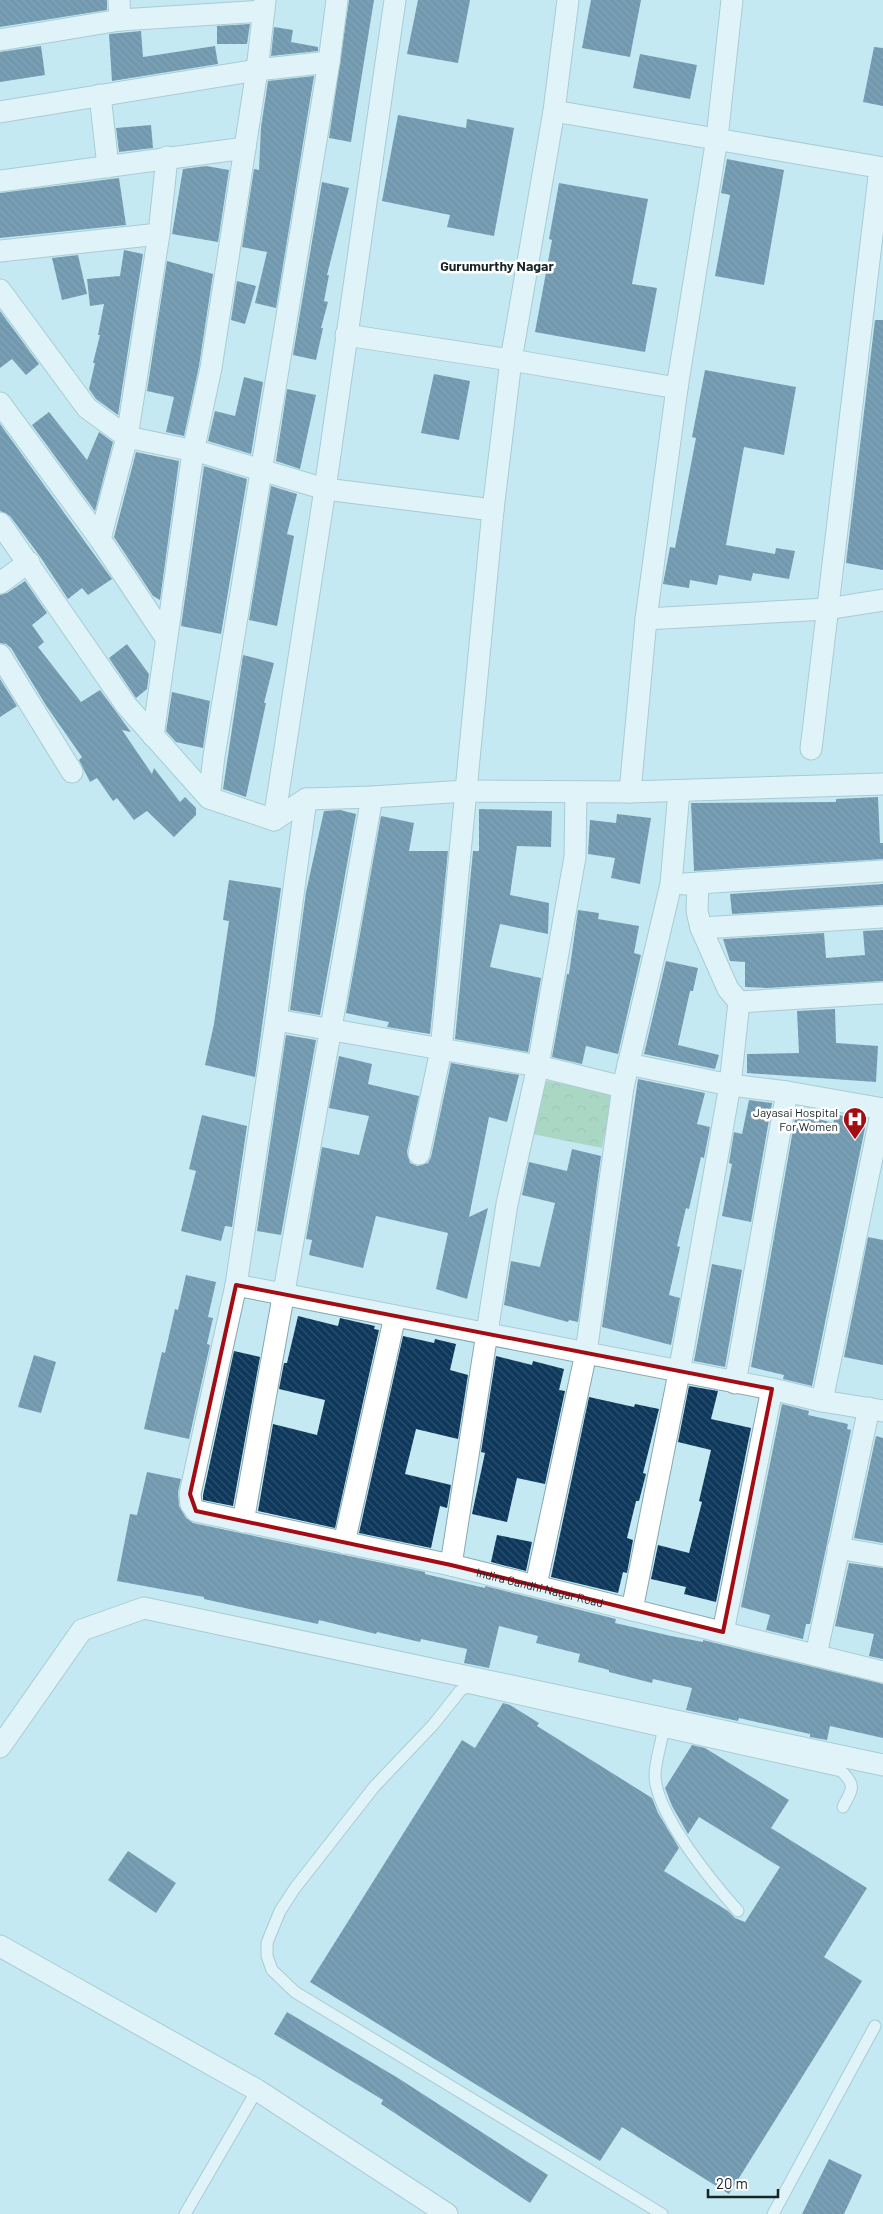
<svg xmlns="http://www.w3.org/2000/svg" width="883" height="2214" viewBox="0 0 883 2214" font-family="Barlow,sans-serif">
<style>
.park{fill:url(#park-crowns)}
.building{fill:url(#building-back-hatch)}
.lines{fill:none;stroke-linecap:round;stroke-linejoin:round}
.service-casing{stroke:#86a8b0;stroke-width:13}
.minor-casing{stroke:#86a8b0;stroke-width:23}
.service{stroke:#fff;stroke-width:11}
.minor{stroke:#fff;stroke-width:21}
.marked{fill:none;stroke:#a40c14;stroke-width:4;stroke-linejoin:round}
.labels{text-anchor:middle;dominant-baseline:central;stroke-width:5;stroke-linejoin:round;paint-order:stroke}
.poi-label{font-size:12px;fill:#172428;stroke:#fff;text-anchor:end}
.street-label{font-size:12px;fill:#172428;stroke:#fff}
.neighbourhood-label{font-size:14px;font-weight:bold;fill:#172428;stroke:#fff}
</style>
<defs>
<pattern id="park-crowns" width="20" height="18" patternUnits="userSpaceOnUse" patternTransform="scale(1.25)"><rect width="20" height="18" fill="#89c28c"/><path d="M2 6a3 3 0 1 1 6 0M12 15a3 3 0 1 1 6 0" fill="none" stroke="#6f9d72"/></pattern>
<pattern id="building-back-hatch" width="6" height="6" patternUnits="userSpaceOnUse" patternTransform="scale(1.25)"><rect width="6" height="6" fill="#0d375b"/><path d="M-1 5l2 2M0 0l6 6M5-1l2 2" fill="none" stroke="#2f526f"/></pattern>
</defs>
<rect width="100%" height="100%" fill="#c5e9f2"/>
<!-- park -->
<path class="park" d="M543,1080L613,1094L602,1148L532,1134Z"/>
<!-- building -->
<path class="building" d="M0,0H107V10L0,27Z
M349,0H374L351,142L329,138Z
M418,0H470L458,63L407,54Z
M591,0H641L630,57L582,48Z
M250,24L247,44H217V26Z
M274,27L293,30L291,42L318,47V51L271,56Z
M141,31L143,57L215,46L218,64L112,81L109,34Z
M41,46L45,75L0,82V52Z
M874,47L883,48V106L863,102Z
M640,54L697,65L690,99L633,88Z
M314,76L276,308L255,303L267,252L242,247L254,169L259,170L261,127L268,81Z
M398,115L466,128L467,119L514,128L494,236L447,227L450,215L382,201Z
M151,125L153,148L119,152L116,128Z
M727,159L784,170L764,285L715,276L730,195L721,193Z
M206,166L229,170L218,242L172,234L183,169Z
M119,178L126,225L0,238V193Z
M322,182L349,188L327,275H329L324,301L328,302L321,328H323L316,360L293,355Z
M559,183L648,199L632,284L657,288L645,352L535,332L552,240L549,239Z
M124,250L143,254L118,415L96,399L89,389L95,363H93L100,335H98L104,304L90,306L87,279L120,276Z
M78,255L87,294L62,300L52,258Z
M167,261L213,274L199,366L184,436L166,432L174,397L147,391Z
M237,281L256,286L245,324L231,320Z
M0,311L39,364L26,375L12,359L0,368Z
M875,320H883V570L846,563Z
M705,370L796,387L784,455L744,447L726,545L775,554L776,548L795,551L789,579L753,573L751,581L719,575L717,585L690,580L689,588L663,584L670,547L675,548L696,438L692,437Z
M434,374L470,381L459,440L421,433Z
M244,377L263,382L251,454L208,441L215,411L235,416Z
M287,389L316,395L300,469L276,461Z
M49,412L87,460L99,432L113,442L95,511L32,425Z
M0,424L112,579L88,595L82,588L68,599L39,555L10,516L0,511Z
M136,452L179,461L160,600L153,596L114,537Z
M204,466L247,479L221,634L181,626Z
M271,486L297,494L287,534L294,536L277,626L249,620Z
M25,581L47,613L32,625L44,642L38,647L81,702L100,690L131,732L122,730L152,774L154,768L180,802L185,797L196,808V815L174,837L147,811L134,820L117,798L113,801L97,778L90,782L79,760L82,757L47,707L11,648L6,644L0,643V595L7,593Z
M127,644L149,674L147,689L136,698L109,658Z
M243,655L274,663L264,703H266L246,797L223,789Z
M0,679L17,706L0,717Z
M172,692L210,701L203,748L176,742L166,731Z
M878,797L880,843H883V859L694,871L691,803L836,802V799Z
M479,809L552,811L551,847L517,846L510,895L549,903L548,934L500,924L490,967L541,978L528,1052L455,1039L473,851H479Z
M340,810L356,814L320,1015L290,1010L306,892L324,811Z
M617,814L651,818L640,884L611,878L615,858L588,854L590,820L616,823Z
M381,816L414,823L409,851H448L430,1034L387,1027L389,1022L346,1013Z
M229,880L281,888L255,1077L205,1065L214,1024L229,921L223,920Z
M883,884V905L732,914L730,894Z
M578,910L599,913L598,919L639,926L634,953L641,955L618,1054L586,1046L582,1064L552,1057L567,974H569Z
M883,930V981L767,988L745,987V962L730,961L723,939L824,933L826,958L865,955L863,931Z
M666,961L698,968L693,991H690L678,1045L719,1055L715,1069L644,1054Z
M835,1009L836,1043L878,1046L876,1082L747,1073V1054L799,1053L797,1011Z
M286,1035L316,1040L281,1235L257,1231Z
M339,1056L372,1064L368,1084L419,1096L407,1152L410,1163L417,1166L428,1163L431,1157L451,1063L519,1075L507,1122L489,1117L469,1217L488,1208L467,1299L436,1289L448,1233L376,1216L363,1268L309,1255L312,1240L306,1239L322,1147L359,1155L369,1116L329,1108Z
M638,1079L705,1093L697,1124L710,1127L704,1158L701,1157L689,1209L686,1208L677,1246L680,1247L669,1295L680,1298L671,1345L602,1327Z
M749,1100L772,1103L751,1222L722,1216L732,1164L729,1163L734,1132L742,1134Z
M796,1113L833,1123L836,1114L866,1123L812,1386L783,1379L784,1375L751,1367Z
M202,1115L247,1126L232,1227L225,1226L221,1241L181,1231L196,1171L189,1169Z
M572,1149L601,1156L578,1322L569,1320L568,1322L504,1305L511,1261L540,1267L555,1203L522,1195L529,1162L567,1171Z
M868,1237L883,1240V1365L844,1357Z
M712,1264L742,1270L725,1367L694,1361Z
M186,1275L216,1282L208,1317L213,1318L207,1344L210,1345L189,1439L144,1429L162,1352L165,1353L175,1309L178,1310Z
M298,1316L338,1326L340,1318L375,1326L374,1329L379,1330L335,1528L258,1511L273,1424L317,1435L325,1400L279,1389L284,1363H287Z
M403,1336L434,1343L435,1339L456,1344L450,1370L468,1375L458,1439L416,1429L405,1474L451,1485L447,1508L440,1506L431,1548L359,1533Z
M234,1351L260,1357L233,1506L203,1500V1495Z
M34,1355L56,1362L41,1413L18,1407Z
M496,1356L532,1365L533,1361L564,1369L559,1390L565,1391L545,1484L517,1478L507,1522L472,1514L485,1453L481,1452Z
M689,1386L718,1391L711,1419L751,1428L716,1602L684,1594L686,1587L651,1579L658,1545L689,1553L702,1502L699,1501L711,1450L678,1442Z
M589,1397L634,1407L635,1404L659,1409L643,1473L646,1474L639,1501H636L627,1538L633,1540L627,1573L623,1572L618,1593L551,1577Z
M782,1404L809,1411L808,1415L848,1424L847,1429L851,1430L810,1624H806L803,1639L766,1630L770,1615L741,1607Z
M876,1436L883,1438V1543L854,1538Z
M147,1472L181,1479L178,1492L179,1506L186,1518L193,1523L425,1572V1574L485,1588V1586L616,1619L615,1623L671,1636L703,1642V1640L883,1684V1738L830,1726L827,1740L810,1737V1734L739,1718L738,1721L686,1710L692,1688L653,1679L652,1683L609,1672V1670L578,1662L580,1654L536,1643L538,1636L499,1626L489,1668L464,1663L467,1649L421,1639L420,1642L377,1632L376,1634L319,1620L318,1624L204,1599V1597L117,1581L130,1514L137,1515Z
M497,1535L532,1542L526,1571L491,1562Z
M849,1563L883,1568V1659L869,1656L874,1634L835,1626Z
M503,1703L510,1705L539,1723L537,1726L652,1798L658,1813L679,1848L664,1871L728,1911L735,1918L745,1922L780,1867L699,1817L688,1834L672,1806L665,1788L692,1745L705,1748L789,1800L771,1828L867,1888L824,1957L862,1981L729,2194L622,2127L600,2161L310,1982L462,1740L475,1748Z
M128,1851L176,1883L156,1913L108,1880Z
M287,2012L398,2078L548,2175L530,2203L381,2104L383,2100L274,2034Z
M829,2159L862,2175L844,2214H802Z"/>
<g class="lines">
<!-- service casing -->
<g class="service-casing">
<path id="service" d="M663,1731C661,1745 655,1762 655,1776C656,1814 713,1883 738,1911
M185,2214L257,2090
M662,2214L295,1992L272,1970L267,1956V1943L280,1911L295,1888L374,1787L433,1725L460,1691L466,1687L841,1771C857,1786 852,1789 843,1807
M773,2214L875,2026"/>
</g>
<!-- minor casing -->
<g class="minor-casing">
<g id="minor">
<path d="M119,0L120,20"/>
<path d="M0,40L120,20L264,11"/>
<path d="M329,62L337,0"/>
<path d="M100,95L108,167"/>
<path d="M554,111L883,168"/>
<path d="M0,112L257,70L329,62L214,756L209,798"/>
<path d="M0,181L245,148"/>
<path d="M0,251L159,234"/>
<path d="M0,290L87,408L127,437L204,453L325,489L493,510"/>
<path d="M346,335L511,360L677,388"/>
<path d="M0,403L100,539L166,638"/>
<path d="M0,523L126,705L209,798L274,820L306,799L372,797L466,791L630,792L883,784"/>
<path d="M100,539L127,437L159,234L167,157"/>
<path d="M0,583L29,562"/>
<path d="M646,619L827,609L883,600"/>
<path d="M0,655L72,772"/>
<path d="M153,736L193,452L211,368L257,70L265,0"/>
<path d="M811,749L880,168"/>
<path d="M630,792L646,619L677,388L717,138L732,0"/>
<path id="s1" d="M306,799L276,1020L236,1285L190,1494L191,1504L196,1511L451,1565L883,1672"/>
<path d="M274,820L325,489L395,0"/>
<path d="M684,884L883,871"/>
<path d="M701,928L883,917"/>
<path d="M739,1002L883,993"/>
<path d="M276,1020L538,1066L623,1087"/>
<path d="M628,1064L730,1085L787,1092L883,1109"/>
<path d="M419,1154L441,1050L493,510L511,360L554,111L568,0"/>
<path d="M236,1285L772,1389L822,1401L883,1411"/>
<path d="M735,1383L787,1092"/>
<path d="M822,1401L882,1109"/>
<path d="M243,1522L372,797"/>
<path d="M344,1543L395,1316"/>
<path d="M838,1548L883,1556"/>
<path d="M451,1565L507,1204L538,1066L575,857L576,792"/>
<path d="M536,1585L586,1353L623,1087L671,884L679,791"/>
<path d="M632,1610L679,1373L730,1085L739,1002L728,989L701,928L697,911L698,883"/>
<path d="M723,1632L772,1389"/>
<path d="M816,1655L869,1408"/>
<path d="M0,1747L82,1630L144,1608L883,1765"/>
<path d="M0,1946L257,2090L447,2214"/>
</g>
</g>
<!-- service -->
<use href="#service" class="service"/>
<!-- minor -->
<use href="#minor" class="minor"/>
</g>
<!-- marked area -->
<path d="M0 0H883V2214H0ZM236,1285L772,1389L723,1632L451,1565L196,1511L190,1494Z" fill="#c5e9f2" fill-opacity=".55" fill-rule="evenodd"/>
<path class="marked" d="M236,1285L772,1389L723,1632L451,1565L196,1511L190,1494Z"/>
<!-- icons -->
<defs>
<g id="hospital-pin" transform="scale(1.25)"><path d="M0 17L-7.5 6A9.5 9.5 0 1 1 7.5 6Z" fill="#a40c14" stroke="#fff"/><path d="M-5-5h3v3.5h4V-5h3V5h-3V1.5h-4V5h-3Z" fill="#fff"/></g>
</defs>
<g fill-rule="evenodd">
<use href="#hospital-pin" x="855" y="1119"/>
</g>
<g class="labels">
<!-- poi labels -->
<g class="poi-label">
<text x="838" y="1112">Jayasai Hospital<tspan x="838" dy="14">For Women</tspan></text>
</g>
<!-- street labels -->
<g class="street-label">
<text stroke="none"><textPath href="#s1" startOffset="1076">Indira Gandhi Nagar Road</textPath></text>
</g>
<!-- neighbourhood labels -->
<g class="neighbourhood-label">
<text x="497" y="265">Gurumurthy Nagar</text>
</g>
</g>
<!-- scale -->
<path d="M708 2189v8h70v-8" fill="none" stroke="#172428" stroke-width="2.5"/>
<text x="716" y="2189" font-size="15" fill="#172428" stroke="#ffffff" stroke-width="4" paint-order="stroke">20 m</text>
</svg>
